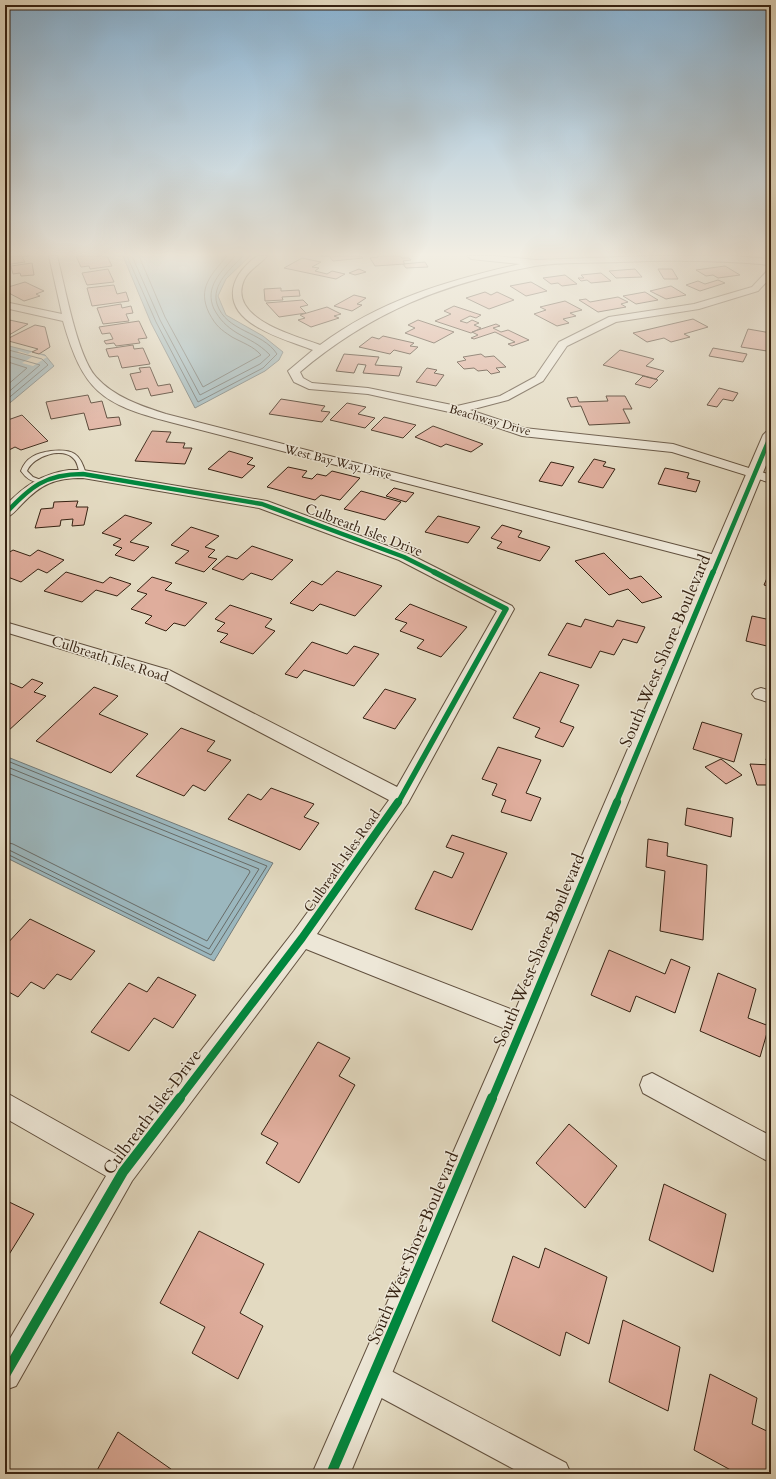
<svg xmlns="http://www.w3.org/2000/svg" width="776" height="1479" viewBox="0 0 776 1479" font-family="Cardo,serif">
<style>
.water{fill:#9bb7be;stroke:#737b79}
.pier{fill:#e3dac1}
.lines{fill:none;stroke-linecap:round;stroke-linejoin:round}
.shore{stroke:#686c68;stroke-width:1}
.building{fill:#dfad9c;stroke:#362212}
.service-casing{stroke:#61503e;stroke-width:2}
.minor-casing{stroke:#61503e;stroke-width:2}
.tertiary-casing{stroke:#61503e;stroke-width:2}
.service{fill:#ede7d7;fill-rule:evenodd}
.minor{fill:#ede7d7;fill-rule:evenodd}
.tertiary{fill:#ede7d7;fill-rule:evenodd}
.cycleway-far3-casing{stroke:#ede7d7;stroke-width:6}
.cycleway-far2-casing{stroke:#ede7d7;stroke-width:8}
.cycleway-far1-casing{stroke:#ede7d7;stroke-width:10}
.cycleway-casing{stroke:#ede7d7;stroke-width:12}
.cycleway-far3{stroke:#00873e;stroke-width:4.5}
.cycleway-far2{stroke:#00873e;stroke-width:5.5}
.cycleway-far1{stroke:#00873e;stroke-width:8}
.cycleway{stroke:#00873e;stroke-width:10}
.labels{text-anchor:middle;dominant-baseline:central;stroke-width:3;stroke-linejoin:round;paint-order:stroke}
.far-street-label{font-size:12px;fill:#362212;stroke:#ede7d7}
.street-label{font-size:14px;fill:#362212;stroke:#ede7d7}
.near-street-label{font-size:17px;fill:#362212;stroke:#ede7d7}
</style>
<rect width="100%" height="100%" fill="#e3dac1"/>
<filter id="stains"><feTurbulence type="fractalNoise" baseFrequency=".005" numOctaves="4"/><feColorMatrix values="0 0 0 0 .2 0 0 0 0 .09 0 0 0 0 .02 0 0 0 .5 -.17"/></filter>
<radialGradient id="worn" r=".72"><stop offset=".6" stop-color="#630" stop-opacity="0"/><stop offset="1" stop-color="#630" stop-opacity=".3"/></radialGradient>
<!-- water -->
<path class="water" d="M123,256H250L226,279L218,296L226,315L263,336L283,352L279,360L265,371L195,408L151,323Z
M5,345L45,355L54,366L5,407Z
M5,756L273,863L214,961L5,857Z"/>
<!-- pier -->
<path class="pier" d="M19,351L28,354L32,352L47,357L33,366L22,363L32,357L16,353Z"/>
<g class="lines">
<!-- shore -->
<path class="shore" d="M127,256L156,322L198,402L263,368L277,354C262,331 226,332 217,304C211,285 231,268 243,256
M132,256L160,320L200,395L260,364L270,355C258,343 251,341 237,333C226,326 220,320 214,309C204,287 221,272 235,256
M139,256L165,317L203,387L261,355C253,346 243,343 232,337C220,329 216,326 209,313C197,288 211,275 227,256
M5,349L42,359L48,365L5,401
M5,355L40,365L5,395
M5,361L27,368L5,387
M5,760L267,866L211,955L5,853
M5,766L259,869L209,949L5,848
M5,772L249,870L250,872L207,941L13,844L5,842"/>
</g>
<!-- building -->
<path class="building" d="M5,256H29L22,257L25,262L5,265Z
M76,256H107L112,266L90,269L89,266L81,267Z
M321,256H361L363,258L333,261L329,256Z
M377,256H400L402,258H409L411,260L403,261L405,264L375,266L370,258L378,257Z
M302,258L321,262L312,267L319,268L315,271L327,274L332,271L345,274L336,279L284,268Z
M425,262L428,267L406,268L403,264Z
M32,263L34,275L21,276L20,273L13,274L11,266Z
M725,266L740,275L718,278L713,275L706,276L696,270Z
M108,269L114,282L87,285L82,273Z
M359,269L366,272L355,275L349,273Z
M635,269L642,277L616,278L609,271Z
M658,269H672L678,279H664Z
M601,273L611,281L591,283L587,280L581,281L578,278H584L581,275Z
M565,275L577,284L562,286L558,283L551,284L543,278Z
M718,280L725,283L700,291L686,285L698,281L705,284Z
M25,282L44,291L36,294L40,296L24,301L5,291V288Z
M531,282L547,291L526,296L510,286Z
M114,285L117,294L126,292L129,301L92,306L87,288Z
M671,286L686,295L666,299L650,291Z
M281,288V291L299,290L300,296L282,297L283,300L265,301L264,289Z
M485,292L491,295L497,292L514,300L489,309L466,298Z
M645,292L658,300L636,304L623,296Z
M354,295L366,298L357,304L362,305L352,311L334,306Z
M618,297L628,302L621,304L626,307L598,312L579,300L586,299L590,302Z
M303,300L308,305L300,307L306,313L279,317L266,303Z
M565,301L582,310L570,313L576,316L563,319L569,323L557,326L534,314L546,310L540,307Z
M121,304L122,308L131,306L133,313L126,314L129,321L103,324L97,308Z
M454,306L481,315L476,318L470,316L460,321L467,323L472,320L479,323L474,325L481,328L471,333L435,321L451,314L444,311Z
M327,307L341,314L334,316L339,318L311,327L298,320L305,318L300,315Z
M5,319L28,324L9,335L5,334Z
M693,319L708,327L684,334L690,337L671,342L664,338L647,342L633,333Z
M418,320L454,332L434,343L405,333L415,328L408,325Z
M139,321L147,338L138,339L140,343L116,346L114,343L106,344L104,341L113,339L110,333L102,334L99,327Z
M496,324L500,326L493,328L501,332L508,330L529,340L512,346L508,344L515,342L495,332L474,339L471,338L478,335L472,332Z
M35,325L45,327L50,347L39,354L32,352L38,349L5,340Z
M748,329L771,333V340L767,351L741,347Z
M383,336L414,343L410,346L418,347L410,354L394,350L390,354L359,347L372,337L379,339Z
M133,345L134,349L143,348L150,364L122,368L118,356L109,357L106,349Z
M713,348L747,354L743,362L709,356Z
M620,350L654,359L646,366L664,371L656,379L603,365Z
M344,354L379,357L375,365L402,367L399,376L363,373L366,365L358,364L354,373L336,371Z
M481,354L485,357L494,356L506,367L496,368L500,372L491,374L487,370L478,371L474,368L464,369L457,362L466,360L463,357Z
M150,367L158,386L170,384L173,392L151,396L148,388L136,390L130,374L141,372L139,368Z
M427,368L437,370L434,373L444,375L436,386L416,382Z
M643,376L658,380L650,388L635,384Z
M719,388L738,393L733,401L723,399L717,407L707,405Z
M88,395L91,403L102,401L107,418L119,417L121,425L89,430L84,413L51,419L46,402Z
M606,396H625L632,409H623L630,423L589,425L581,406L571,407L567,398L577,397L579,402L608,401Z
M281,399L325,406L321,411L330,412L322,422L269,414Z
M347,403L366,407L358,414L375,418L365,428L330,420Z
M22,415L48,441L21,450L15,447L9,450L5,447V427L10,425L5,421Z
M384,417L416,425L403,438L371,430Z
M433,426L483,444L471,452L446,444L441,447L415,437Z
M152,431L171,432L166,442L185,443L183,448H192L185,464L135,461Z
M229,451L253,458L247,464L255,466L242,478L208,469Z
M594,459L606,462L603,466L615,469L603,488L578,482Z
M551,462L574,467L562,486L539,481Z
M288,467L307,471L302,477L312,479L317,474L326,476L332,471L360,478L340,500L321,495L315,500L267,487Z
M665,468L689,473L687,478L700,481L696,492L658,484Z
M394,488L414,493L406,502L386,496Z
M361,491L401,502L385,520L344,509Z
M78,501L76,507H88L84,525L72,526L73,519L61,520L60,526L35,528L41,509L53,508L54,502Z
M125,515L152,523L130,542L149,547L134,561L115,555L122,548L113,545L121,539L102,533Z
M438,516L480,527L468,543L425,532Z
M502,525L522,531L518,537L550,547L540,561L497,548L502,542L491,538Z
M191,527L219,536L205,547L215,550L208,557L217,559L204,572L175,563L189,551L171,545Z
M252,546L293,560L272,580L251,573L243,580L212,569L227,556L237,559Z
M13,550L30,556L38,550L64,560L47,573L38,569L21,582L5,576V555Z
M604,553L630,579L641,576L662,597L642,603L628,589L609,595L575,561Z
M337,571L382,586L355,616L320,604L313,611L290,603L312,581L322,585Z
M770,571H771V587L764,585Z
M66,572L103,583L110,577L131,584L117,596L96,590L82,602L44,591Z
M152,577L172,583L165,590L207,603L185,626L174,623L166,631L145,623L152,616L131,609L147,594L137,591Z
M410,604L467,627L441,657L417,648L424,640L400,631L407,623L395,619Z
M230,605L272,619L265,627L275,631L253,654L220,642L228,634L217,631L225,623L215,619Z
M752,616L771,620V647L746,641Z
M585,619L613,627L617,620L645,627L637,643L623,639L614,655L600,651L591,668L548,655L567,623L581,627Z
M312,642L347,654L354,646L379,654L354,686L304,670L297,678L285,674Z
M540,672L579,685L560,722L574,727L563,747L535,737L540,728L513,718Z
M32,679L43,683L34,692L46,696L7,732L5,731V681L22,688Z
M94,687L118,696L99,714L148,734L111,773L36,741Z
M385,689L416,699L395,729L363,718Z
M702,722L742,734L734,762L693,749Z
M181,728L215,741L207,751L231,760L205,791L193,785L184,796L136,776Z
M771,741V761L766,760Z
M498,747L541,760L526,793L541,798L531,821L501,812L506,800L492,795L497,784L482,779Z
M721,759L742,775L726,784L705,767Z
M750,764L771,765V785H757Z
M271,788L314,804L304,817L319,823L300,850L228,819L248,794L261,800Z
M687,808L733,818L731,837L685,825Z
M452,835L507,853L472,930L415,909L434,871L452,878L464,853L446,847Z
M648,839L668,843L667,856L707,865L703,940L660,931L665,871L646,867Z
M30,919L95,951L71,980L57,974L44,989L31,982L18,997L5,990V946Z
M609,950L665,974L671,959L690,967L675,1013L636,996L630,1012L591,995Z
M718,973L756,989L748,1018L769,1026L760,1057L700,1031Z
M158,977L196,995L173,1028L154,1018L129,1051L91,1032L129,983L147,992Z
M318,1042L350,1058L339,1076L355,1085L299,1183L266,1163L278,1143L261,1134Z
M569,1124L617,1166L585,1208L536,1163Z
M664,1184L726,1214L713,1272L649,1240Z
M5,1200L34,1214L5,1261Z
M199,1231L264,1264L240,1313L263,1326L238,1379L192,1353L205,1327L160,1303Z
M545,1248L607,1277L589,1344L566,1332L560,1356L492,1321L513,1256L539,1268Z
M623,1320L680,1347L668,1411L609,1382Z
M710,1374L757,1398L752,1424L771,1433V1474H738L694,1450Z
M118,1432L178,1474H95Z"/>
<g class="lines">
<!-- service casing -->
<g class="service-casing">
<path id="service" d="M51,451C73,449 80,453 86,474L85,475L80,474C78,469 78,463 74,459C63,446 33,456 27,471L33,477L41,480V482C32,483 26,478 21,471C26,457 37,453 51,451Z"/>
</g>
<!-- minor casing -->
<g class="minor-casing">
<path id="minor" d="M49,256H57C65,286 77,356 96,377C114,397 141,406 166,414L723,557L725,560L723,563H713L170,422C101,404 83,391 63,321L5,308V302L62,314Z
M257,256H267C260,265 249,269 244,280C227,319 296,336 320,345C381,300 446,281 520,264L471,259L467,256H495L536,260L647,256H733L771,259V265C720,260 671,260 620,262C594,263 559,262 535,266C444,283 371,312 300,372L303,378L312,383L368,388L457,406L500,396L535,377L559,342L609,317L694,304L752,287L768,270L771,269V277L758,291L699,309L616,322L567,346L543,381L508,400L470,410L524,428L673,444L771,475V483L672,452L522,436L454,413L422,406L368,394L309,389L294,382L288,371L313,350C295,343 276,338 259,328C222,308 227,278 257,256Z
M69,470H83L267,501L409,554L512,606L514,609L408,803L317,934L531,1017L535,1025L531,1033L523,1036L306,949L132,1181L16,1386L5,1390V1347L106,1176L5,1118V1092L119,1156L294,931L389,800L157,678L5,632V622L169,670L397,787L497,611L399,560L259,508L83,478C55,478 41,484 22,504C16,510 12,516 5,518V506C24,486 41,474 69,470Z
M761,688L771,691V703L755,698L752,694L755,690Z
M652,1073L771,1136V1163L643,1093L640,1085L643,1077Z
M374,1362L566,1463L571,1474H523L363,1388L359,1377L363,1366Z"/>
</g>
<!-- tertiary casing -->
<g class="tertiary-casing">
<path id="tertiary" d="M771,430V453L537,1025L350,1474H312L509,1025L763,435L766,432Z"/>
</g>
<!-- service -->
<use href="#service" class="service"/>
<!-- minor -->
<use href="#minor" class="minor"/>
<!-- tertiary -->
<use href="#tertiary" class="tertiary"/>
<!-- cycleway-far3 casing -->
<g class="cycleway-far3-casing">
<path id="cycleway-far3" d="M5,514C30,487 45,474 83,474L262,504L404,557L436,573
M713,573L771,435"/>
</g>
<!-- cycleway-far2 casing -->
<g class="cycleway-far2-casing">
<path id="cycleway-far2" d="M398,803L506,609L434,572
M616,803L713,572"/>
</g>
<!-- cycleway-far1 casing -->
<g class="cycleway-far1-casing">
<path id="cycleway-far1" d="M179,1099L302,938L398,802
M492,1099L617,802"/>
</g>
<!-- cycleway casing -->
<g class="cycleway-casing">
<path id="cycleway" d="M5,1375L123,1172L180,1098
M331,1474L492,1098"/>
</g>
<!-- cycleway-far3 -->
<use href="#cycleway-far3" class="cycleway-far3"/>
<!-- cycleway-far2 -->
<use href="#cycleway-far2" class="cycleway-far2"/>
<!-- cycleway-far1 -->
<use href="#cycleway-far1" class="cycleway-far1"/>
<!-- cycleway -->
<use href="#cycleway" class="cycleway"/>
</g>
<!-- sky -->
<linearGradient id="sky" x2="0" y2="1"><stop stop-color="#89b5d7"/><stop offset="0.55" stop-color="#f2eee3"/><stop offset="1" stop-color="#f2eee3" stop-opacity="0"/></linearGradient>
<rect width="776" height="463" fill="url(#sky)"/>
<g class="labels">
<!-- far-street labels -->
<g class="far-street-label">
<text transform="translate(490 420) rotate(16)">Beachway Drive</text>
<text transform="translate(338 462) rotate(14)">West Bay Way Drive</text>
</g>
<!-- street labels -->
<g class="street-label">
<text transform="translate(364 530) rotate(21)">Culbreath Isles Drive</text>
<text transform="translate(110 659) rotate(18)">Culbreath Isles Road</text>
<text transform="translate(342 861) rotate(-55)">Culbreath Isles Road</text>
</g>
<!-- near-street labels -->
<g class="near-street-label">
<text transform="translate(665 651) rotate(-67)">South West Shore Boulevard</text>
<text transform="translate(539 950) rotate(-67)">South West Shore Boulevard</text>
<text transform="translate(152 1112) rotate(-53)">Culbreath Isles Drive</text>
<text transform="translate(413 1248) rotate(-67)">South West Shore Boulevard</text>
</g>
</g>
<!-- margin -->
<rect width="776" height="1479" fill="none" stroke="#e3dac1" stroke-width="20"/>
<rect x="6" y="6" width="764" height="1467" fill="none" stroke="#362212" stroke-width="2"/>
<rect x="10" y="10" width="756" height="1459" fill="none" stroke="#362212"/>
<rect width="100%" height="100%" filter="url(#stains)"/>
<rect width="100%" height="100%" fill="url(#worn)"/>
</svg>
